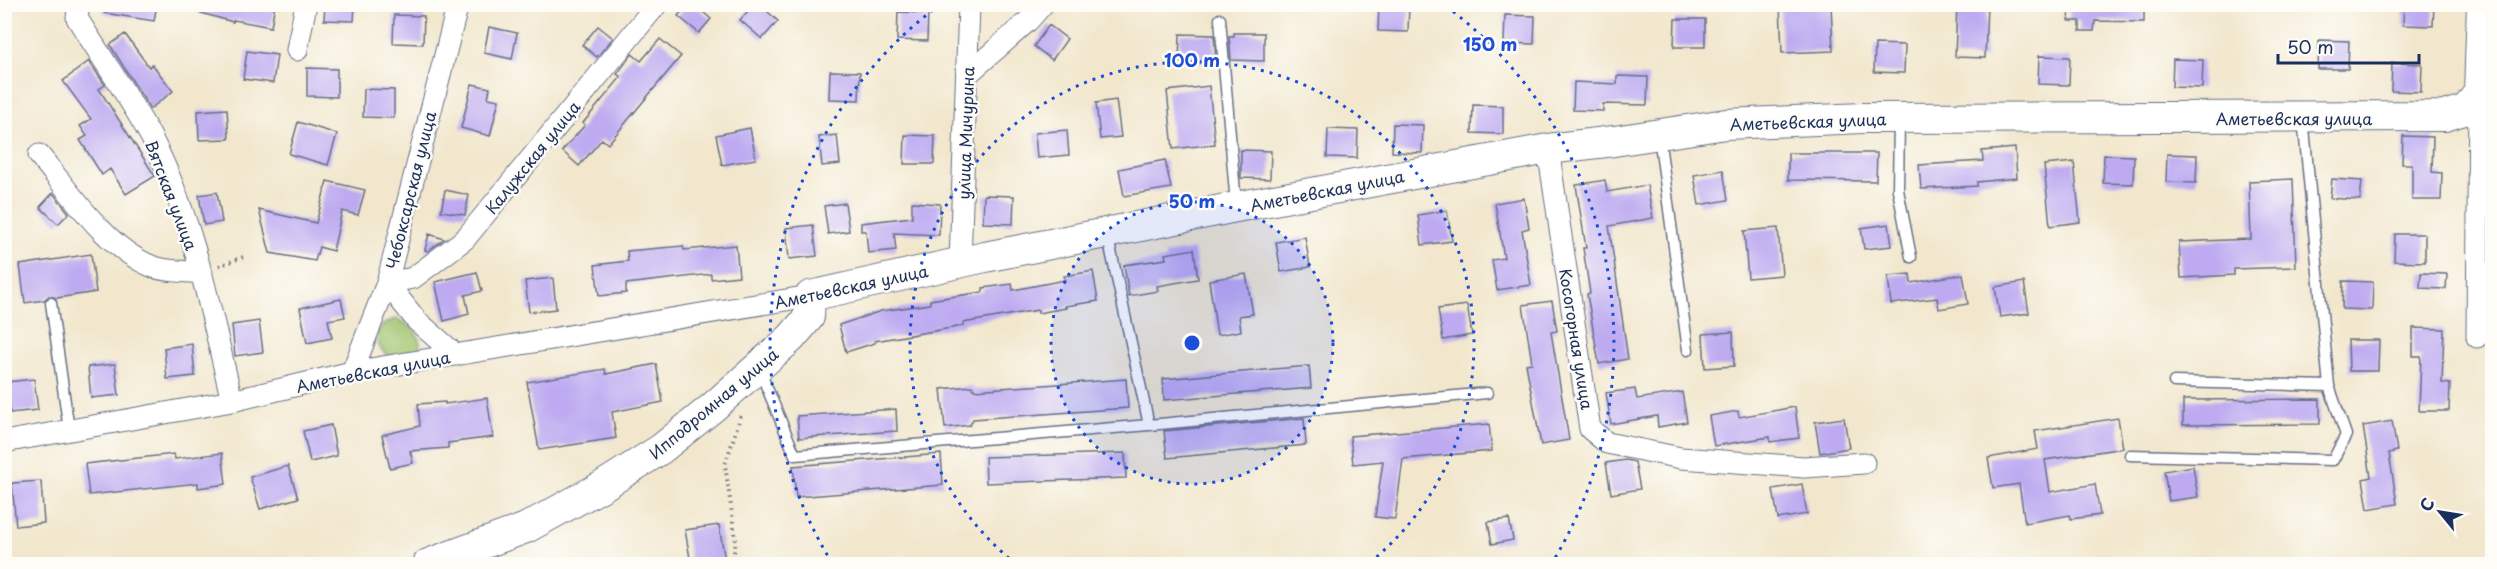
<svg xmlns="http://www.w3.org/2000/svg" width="2497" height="569" viewBox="0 0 2497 569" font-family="'Playpen Sans',sans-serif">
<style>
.green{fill:#9ec26b;stroke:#5c7864;stroke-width:1.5}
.building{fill:#bdaaf1}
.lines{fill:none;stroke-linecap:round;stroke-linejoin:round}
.lane-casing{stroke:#666f85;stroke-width:13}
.street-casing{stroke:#666f85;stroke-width:23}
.secondary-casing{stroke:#666f85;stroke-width:32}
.path{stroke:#666f85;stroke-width:4;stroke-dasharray:1.5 4.5;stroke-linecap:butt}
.lane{stroke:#fff;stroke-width:10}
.street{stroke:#fff;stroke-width:21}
.secondary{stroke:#fff;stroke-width:30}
.ring{fill:none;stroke:#1d4ed8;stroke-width:3;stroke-dasharray:3 6}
.labels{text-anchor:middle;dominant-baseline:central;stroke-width:5;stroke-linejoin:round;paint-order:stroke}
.street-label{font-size:16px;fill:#1b2f5e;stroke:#fdfcf7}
.centre{fill:#1d4ed8;stroke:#fdfcf7;stroke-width:3}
.ring-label{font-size:18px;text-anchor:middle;font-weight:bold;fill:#1d4ed8;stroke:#fdfcf7;stroke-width:5;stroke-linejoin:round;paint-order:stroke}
</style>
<rect width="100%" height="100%" fill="#fdfcf7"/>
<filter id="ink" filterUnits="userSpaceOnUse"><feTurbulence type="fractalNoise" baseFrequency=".0167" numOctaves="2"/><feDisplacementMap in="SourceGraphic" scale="12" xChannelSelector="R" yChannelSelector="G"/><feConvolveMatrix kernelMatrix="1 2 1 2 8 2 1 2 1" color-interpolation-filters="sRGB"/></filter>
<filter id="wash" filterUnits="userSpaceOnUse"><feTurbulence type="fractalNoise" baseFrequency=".008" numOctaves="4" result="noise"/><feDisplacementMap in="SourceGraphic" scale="24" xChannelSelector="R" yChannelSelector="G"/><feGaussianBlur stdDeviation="1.35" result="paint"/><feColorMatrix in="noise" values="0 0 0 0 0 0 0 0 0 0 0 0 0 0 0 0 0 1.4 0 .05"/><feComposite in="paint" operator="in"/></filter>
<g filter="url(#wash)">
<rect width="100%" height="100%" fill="#f2e7cd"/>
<!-- green -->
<path class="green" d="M396,319C412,325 425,337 418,354L392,359C372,346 371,326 396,319Z"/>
<g id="blocks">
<!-- building -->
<path class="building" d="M104,4H157L154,21L104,13Z
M188,4H275L271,27L234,20L233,22L187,9Z
M325,4H355L354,21L324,20Z
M688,4H694L711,19L699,33L678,16Z
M754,4H759L778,21L762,39L740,20Z
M1379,4H1409L1408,32L1378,31Z
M1780,4H1831L1833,51L1782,53Z
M1957,4H1987L1985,58L1955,57Z
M2070,4H2144V22L2095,21L2094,31H2080V21H2069Z
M2404,4H2434L2433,26L2403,25Z
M898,12L928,13L927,41L897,40Z
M394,15L424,16L423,44L393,43Z
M1505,15L1535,16L1534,44L1504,43Z
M1675,19H1705V47H1674Z
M1049,25L1067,39L1052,60L1034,46Z
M598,26L613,38L597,57L582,45Z
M489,27L517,33L512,59L484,53Z
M1234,33H1264V61L1231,60L1229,36H1234Z
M125,34L149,67L152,64L173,91L150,109L110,45Z
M1180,34L1214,35L1216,60H1210V63L1179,62Z
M660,39L681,56L608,144L602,139L579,166L562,151L585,125L583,123L621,77L617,74L632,54L641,61Z
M2319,40L2349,41L2348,69H2318Z
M1875,44L1905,45L1904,73L1874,72Z
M247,51L277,55L273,83L243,79Z
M2039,56L2070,57L2069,85L2038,84Z
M2173,59L2203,60L2202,88L2172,87Z
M89,61L105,85L99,89L155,176L126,194L110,169L102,175L80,140L87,136L80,126L91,119L63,81Z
M2392,63L2422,64L2421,92L2391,91Z
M307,68L337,69V97L307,96Z
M830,71L860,72L859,100L829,99Z
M1617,76L1648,77L1647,105L1603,104V111L1573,110L1574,82L1617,84Z
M472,84L490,88L488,98L499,100L490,136L461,128Z
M1209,86L1215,144L1173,149L1167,91Z
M364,89L394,90V118L363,117Z
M1116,100L1121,137L1100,139L1096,103Z
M1473,105L1503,106V134L1472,133Z
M227,109L229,139L199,140L198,111Z
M298,122L337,134L328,165L289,154Z
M1393,124L1423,125L1422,153L1392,152Z
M750,128L756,159L722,165L716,135Z
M1328,129L1358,130L1357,158L1327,157Z
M1067,130L1069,155L1037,158L1035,133Z
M837,135L840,164L822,166L819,137Z
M905,135L935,136L934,164H904Z
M2403,136L2433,137L2432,172L2442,173L2441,200H2412V164H2402Z
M2015,148L2017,178L1977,182V186L1921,189L1919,165L1983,161L1982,151Z
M1241,150L1271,151L1270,179L1241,178Z
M1788,153H1877L1876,181L1788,180Z
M2167,154L2197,155L2196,183L2166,182Z
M2104,155L2134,156L2133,184L2103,183Z
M1165,160L1171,188L1124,196L1119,169Z
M2074,162L2080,222L2050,226L2044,165Z
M1723,170L1728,200L1699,205L1694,175Z
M2293,179L2296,267L2234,269V275L2181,278L2179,242L2251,239L2249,181Z
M2332,179L2362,181L2360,200L2330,198Z
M1605,180L1607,192L1647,185L1653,218L1609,226L1628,359L1599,364L1587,294L1590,293L1583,248H1586L1576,185Z
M327,181L365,190L358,215L342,211L333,251L319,247L315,261L270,253L259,210L316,223Z
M445,190L469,195L465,215L441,211Z
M217,192L222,222L204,225L199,195Z
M53,193L69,213L58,224L40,207Z
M984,195L1014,196L1013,224L983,223Z
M1524,198L1529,228L1522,230L1531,285L1497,290L1492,260L1504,258L1495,203Z
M912,202L940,204L939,235L894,233L896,250L868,253L866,231H861V223L912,217Z
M845,203L849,231L828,234L824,206Z
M1447,210L1452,241L1422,245L1418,215Z
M1889,224L1892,246L1864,249L1861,228Z
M813,225L817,256L789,259L786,228Z
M1778,228L1782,275L1748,278L1744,231Z
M429,234L444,239L428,251L425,250Z
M2395,234H2425V262L2394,261Z
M1305,237L1310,267L1281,272L1276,242Z
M736,245L739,276L711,279V274L626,284V293L599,296L595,265L628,261L627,251L683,246L684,250Z
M1194,249L1198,279L1157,286L1158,291L1129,296L1124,265L1166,259L1165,254Z
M91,254L96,292L57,298L49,296L44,300L25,303L20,265Z
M1093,271L1098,301L1065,306L1066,308L1038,313V310L963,323V326L875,341V343L846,352L839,325L881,311L930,304V300L983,292V288L1012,284L1013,290L1065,280L1064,276Z
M477,272L482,291L465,295L469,314L444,321L435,282Z
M2421,273L2447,274L2446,289L2420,288Z
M1246,274L1253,314L1239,316L1241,331L1217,335L1209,280Z
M1910,274L1911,283L1963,274L1968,304L1939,309L1937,298L1891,304L1888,276Z
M553,278L556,309L529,312L525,281Z
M2343,281L2373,282L2372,310L2342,309Z
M2024,282L2029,313L2000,317L1995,287Z
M341,299L345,317L328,320L332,338L307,343L300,308Z
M1552,301L1557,331L1551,332L1569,440L1541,445L1526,364L1532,363L1523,305Z
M1467,305L1472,335L1443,340L1438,309Z
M259,321L263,352L235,356L232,325Z
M2413,328L2444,329L2442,383L2450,384L2449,411H2419L2421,356H2413Z
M1733,332L1734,366L1705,368L1703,334Z
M2348,340H2379L2378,371H2349Z
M192,344L195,376L167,379L164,348Z
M115,364L119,395L91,398L88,367Z
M656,364L663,402L612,412L616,438L539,450L527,382L605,369L606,374Z
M1309,366L1311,388L1164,400L1163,379Z
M34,379L38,410L10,413L7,382Z
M1126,379L1128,408L973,419L970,425L945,428L941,389L972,386L974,390Z
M1635,389L1637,399L1682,392L1687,422L1658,427L1657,416L1611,424L1606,393Z
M487,398L493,437L448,443V448L410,451L413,463L390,468L382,435L420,426L418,404L445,402V404Z
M2320,399V424L2183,425V400Z
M1795,407L1799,438L1770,442V437L1714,446L1709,416L1738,411L1739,417Z
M896,409L897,431L799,438L797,416Z
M1304,418L1306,445L1167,458L1164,431Z
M1844,418L1849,448L1820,453L1815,422Z
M2118,418L2123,448L2045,460L2050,492L2095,484L2100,515L2071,519L2070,515L2025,523L2019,484L1993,488L1988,458L2038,449L2035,431Z
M2392,421L2397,451L2389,453L2397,504L2368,509L2363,479L2371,477L2363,426Z
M1489,424L1492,451L1403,459L1395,519L1375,517L1383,461L1353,464L1350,436Z
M331,425L337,456L310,462L303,431Z
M222,453L226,484L198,488V483L89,495L85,464L174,454L175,459Z
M1125,453L1126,478L986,483L985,457Z
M941,454L943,485L796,497L793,466Z
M1626,460L1635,462L1640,489L1611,494L1606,463Z
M288,466L298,498L260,509L250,477Z
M2193,466L2198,497L2169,501L2164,471Z
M41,481L44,523L16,526L12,483Z
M1802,484L1807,514L1778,519L1773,489Z
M1509,519L1513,540L1492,544L1488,522Z
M719,525L725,560L691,564L685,530Z"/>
</g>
</g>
<g filter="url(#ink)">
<use href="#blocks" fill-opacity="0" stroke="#666f85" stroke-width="1.5"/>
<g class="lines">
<!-- lane casing -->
<g class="lane-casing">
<path id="lane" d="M1220,19L1236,204
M1899,120L1898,190L1911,257
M1659,136L1688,350
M1107,233L1149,425L1487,393
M51,303L69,430
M760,371L795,455L1149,425
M2174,382L2329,386
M2130,455L2333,460L2346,435L2329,386L2303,118"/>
</g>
<!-- street casing -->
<g class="street-casing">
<path id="street" d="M79,4L77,18C101,57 128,95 150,135C193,217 211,312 232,401
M297,50L306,4
M968,74L1028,21L1043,4
M1548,149L1590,429L1607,443L1681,458L1804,467L1864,463
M39,155C70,192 105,247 151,266C165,272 186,271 202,273
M960,262L969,4
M2477,337L2479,92
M456,355L417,321L387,283L413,278L465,239L657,4
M352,372L387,283L458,4
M4,442L232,401L352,372L810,296"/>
</g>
<!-- secondary casing -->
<g class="secondary-casing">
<path id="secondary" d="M428,564L526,528L601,487L661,449L712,408L791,338L809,317L810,296L985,257L1236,207L1548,149L1614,141L1726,124L1863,118L2445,116L2467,109L2479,92L2482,4"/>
</g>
<!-- path -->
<path class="path" d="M219,266L243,257
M732,564L736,541L725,465L741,415"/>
<!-- lane -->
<use href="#lane" class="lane"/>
<!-- street -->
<use href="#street" class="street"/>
<!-- secondary -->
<use href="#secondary" class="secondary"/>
</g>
</g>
<!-- distance rings -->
<circle cx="1192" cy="343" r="141" fill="#1d4ed8" fill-opacity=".12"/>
<g class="ring">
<circle cx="1192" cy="343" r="141"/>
<path d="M1016 564A282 282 0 1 1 1368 564"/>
<path d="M832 563A422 422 0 0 1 938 6M1446 6A422 422 0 0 1 1552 563"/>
</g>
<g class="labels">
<!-- street labels -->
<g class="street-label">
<text x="2294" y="118">Аметьевская улица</text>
<text transform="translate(1808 121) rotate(-2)">Аметьевская улица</text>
<text transform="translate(965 133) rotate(-88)">улица Мичурина</text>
<text transform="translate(532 157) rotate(-51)">Калужская улица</text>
<text transform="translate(410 190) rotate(-76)">Чебоксарская улица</text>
<text transform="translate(1327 190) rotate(-11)">Аметьевская улица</text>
<text transform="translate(172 195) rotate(69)">Вятская улица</text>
<text transform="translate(851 286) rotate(-12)">Аметьевская улица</text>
<text transform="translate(1577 339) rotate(81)">Косогорная улица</text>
<text transform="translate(373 371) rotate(-11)">Аметьевская улица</text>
<text transform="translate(713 403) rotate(-40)">Ипподромная улица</text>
</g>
</g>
<circle cx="1192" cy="343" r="9" class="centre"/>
<g class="ring-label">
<text x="1490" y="51">150 m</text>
<text x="1192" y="67">100 m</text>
<text x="1192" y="208">50 m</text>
</g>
<!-- margin -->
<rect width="2497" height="569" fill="none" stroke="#fdfcf7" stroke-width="24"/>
<!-- north arrow -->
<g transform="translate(2440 512) rotate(300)" stroke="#fdfcf7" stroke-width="4.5" paint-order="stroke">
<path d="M0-4.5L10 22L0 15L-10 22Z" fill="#1b2f5e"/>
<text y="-9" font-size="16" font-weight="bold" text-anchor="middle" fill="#1b2f5e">С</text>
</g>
<!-- scale -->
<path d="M2278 54v9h141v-9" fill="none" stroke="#1b2f5e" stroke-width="3"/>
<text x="2287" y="54" font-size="18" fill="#1b2f5e" stroke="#fdfcf7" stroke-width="4.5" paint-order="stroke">50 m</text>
</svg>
